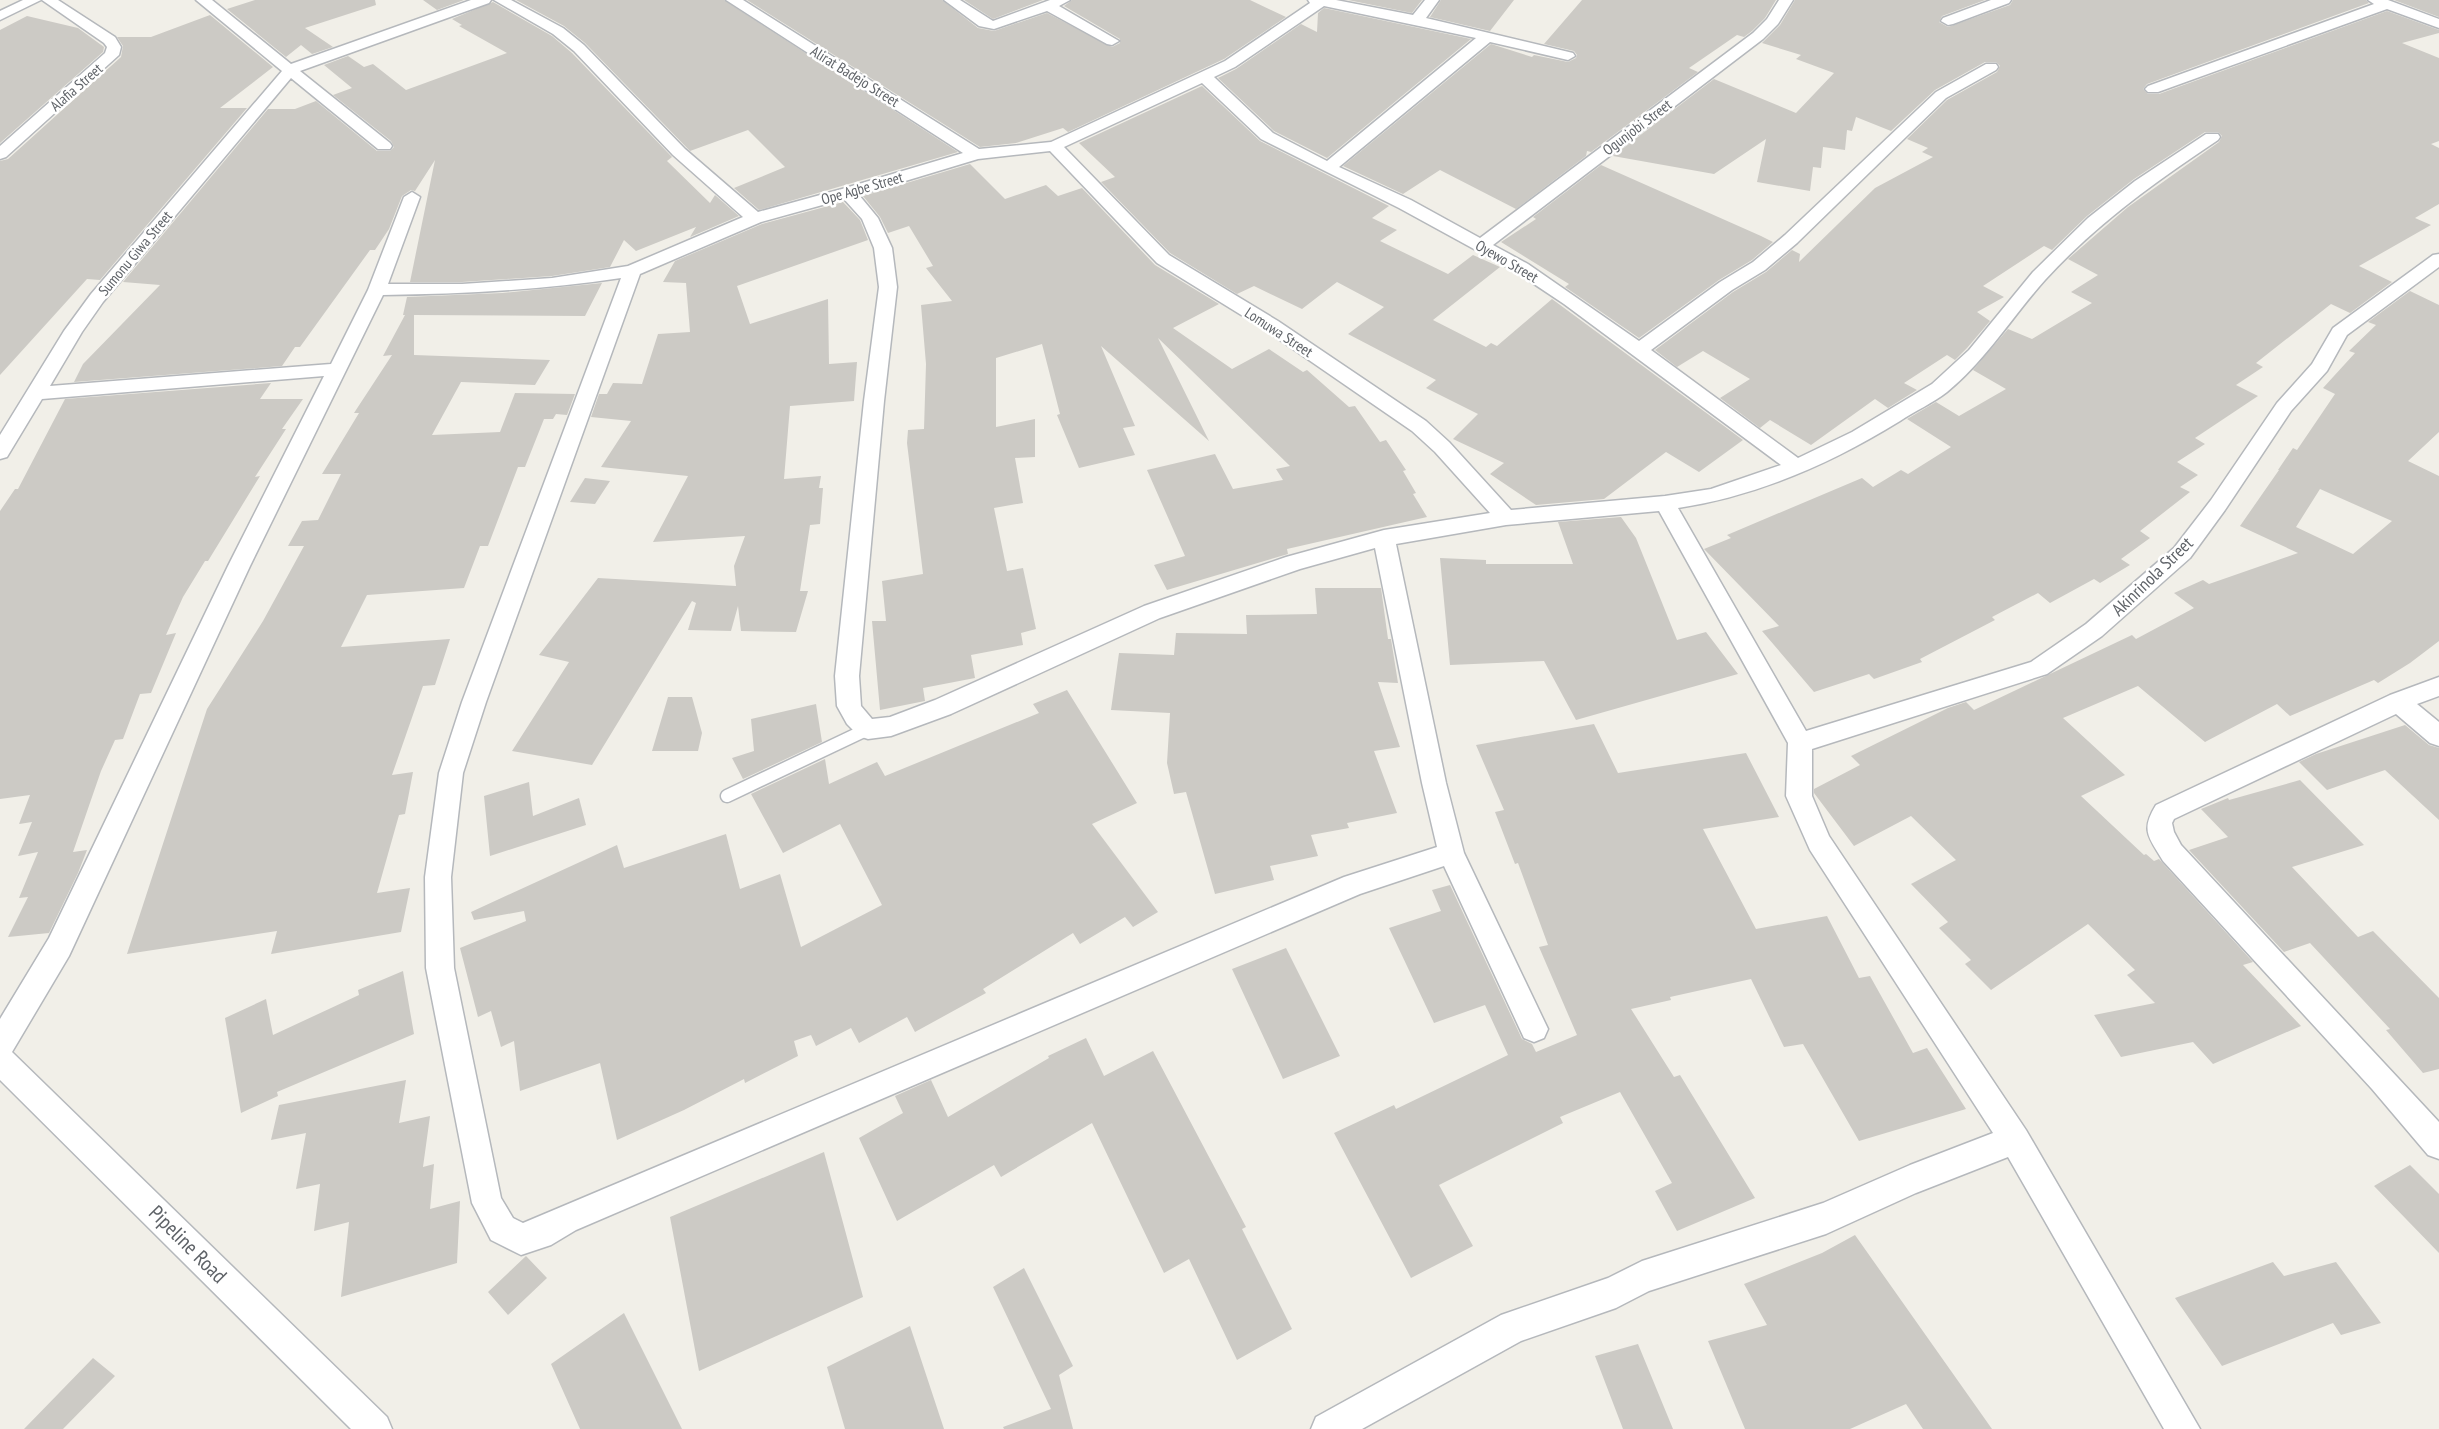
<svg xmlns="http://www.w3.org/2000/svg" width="2439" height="1429" viewBox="0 0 2439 1429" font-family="'PT Sans Narrow',sans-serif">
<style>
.building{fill:#cccac5;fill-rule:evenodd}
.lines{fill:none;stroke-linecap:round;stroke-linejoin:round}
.service-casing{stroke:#b5b8bc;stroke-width:15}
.minor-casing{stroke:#b5b8bc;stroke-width:3}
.service{stroke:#fff;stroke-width:12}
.minor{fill:#fff;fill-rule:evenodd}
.labels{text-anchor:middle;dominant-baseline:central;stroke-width:5;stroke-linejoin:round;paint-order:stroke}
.far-street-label{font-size:15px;fill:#5f6368;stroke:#fff}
.street-label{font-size:18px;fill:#5f6368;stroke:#fff}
.near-street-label{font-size:21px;fill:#5f6368;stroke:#fff}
</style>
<rect width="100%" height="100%" fill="#f1efe8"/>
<!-- building -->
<path class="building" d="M255,0H375L376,5L305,28L333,47L312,54L301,45L286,57L227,9Z
M423,0H464L437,10Z
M516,0H724L958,152L759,210L734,188L785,167L748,130L690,151L585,43L564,26Z
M747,0H942L978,28L994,31L1047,13L1112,47L1120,43V39L1064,6L1072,0H1250L1286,17L1224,59L1068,132L1063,128L1016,143L980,147Z
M964,0H1043L993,19Z
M1348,0H1422L1412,13Z
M1441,0H1514L1490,31L1430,17Z
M1582,0H1776L1765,18L1752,31L1744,37L1737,35L1689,68L1698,72L1591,152L1587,151L1586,156L1516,209L1440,170L1403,194L1343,166L1491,44L1532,57L1534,55L1568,62L1576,58L1577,55L1574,51L1544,44Z
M1795,0H1985L1942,16L1939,22L1948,27L2010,5L2013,0H2366L2369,3L2147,84L2143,89L2148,94H2159L2387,11L2439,30V33L2402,43L2439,58V141L2431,144L2439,148V204L2415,218L2431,225L2359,266L2392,282L2350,313L2331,304L2256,363L2263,367L2236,385L2258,396L2195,438L2205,444L2177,462L2198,475L2180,487L2190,492L2140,531L2150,538L2121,559L2130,565L2100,583L2094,579L2050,603L2038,593L1992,617L1995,620L1920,659L1922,662L1874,679L1869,674L1814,692L1762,631L1779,626L1704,549L1731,538L1727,535L1862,478L1873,487L1901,470L1908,474L1951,447L1907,419L1936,402L1959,416L2006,389L1973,370L2008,329L2032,339L2092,303L2071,292L2098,275L2068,259L2128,207L2219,142L2222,136L2218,132H2205L2134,179L2087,216L2052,250L2044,246L1983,286L2004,297L1977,312L1990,321L1967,348L1955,360L1947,355L1904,383L1917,390L1888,408L1875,399L1811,445L1770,420L1760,428L1720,398L1750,379L1703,351L1677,367L1655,350L1733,292L1766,272L1792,250L1800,254L1799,262L1875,188L1933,157L1922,152L1928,148L1907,139L1947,100L1997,72L2000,66L1996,62H1985L1935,90L1891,131L1856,117L1852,131L1847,130L1845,150L1823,147L1821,168L1813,167L1810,191L1757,182L1766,139L1714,174L1613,156L1714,79L1796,113L1834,73L1796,59L1801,55L1762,43L1780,25Z
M2394,0H2439V17Z
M493,2L552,36L572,53L672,157L667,161L710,203L715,195L739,216L690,237L696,227L636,251L624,240L610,267L552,276L462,282H410L435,160L415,191L411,190L402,196L389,229L375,250H370L300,347H295L282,366L74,382L83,364L160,285L123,282L268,109H295L316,101L377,151H390L394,147L391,141L333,95L352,88L324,65L348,56L364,67L373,64L406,90L507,53L459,26L462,25L452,19Z
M1324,8L1471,39L1327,158L1274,131L1218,78L1236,69L1301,24L1317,32L1318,13Z
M210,15L273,67L220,108H247L100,280L87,279L0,375V161L8,159L121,57L123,46L117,37H151Z
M27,16L78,28L104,47L103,52L0,143V30Z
M1202,86L1260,141L1389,206L1372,218L1397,230L1380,241L1448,274L1473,255L1500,267L1433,320L1486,347L1491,343L1497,346L1552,299L1743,440L1699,472L1666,452L1604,499L1536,505L1490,474L1504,463L1453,439L1478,414L1426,388L1436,380L1348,334L1384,307L1337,282L1302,309L1254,286L1237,294L1170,253L1101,182L1115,177L1079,143Z
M970,164L1005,199L1046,185L1058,196L1082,188L1155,265L1219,304L1173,328L1232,369L1269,349L1303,372L1307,370L1349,407L1355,406L1380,442L1386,440L1406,470L1403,471L1416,493L1413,494L1427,517L1287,549L1288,554L1167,590L1154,565L1185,556L1147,470L1215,454L1233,489L1283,480L1276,469L1290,466L1158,338L1209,441L1101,346L1135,426L1123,428L1135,455L1079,468L1057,415L1060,414L1042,344L996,358V427L1035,419V457L1015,458L1023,503L994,508L1007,571L1023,568L1036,629L1021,633L1023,645L971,655L975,678L923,688L925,701L880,710L872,621H886L882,581L923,574L907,443L908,430L924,429L926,364L921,305L952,301L926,268L933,266L909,226L888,233L880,217L863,196Z
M1601,165L1761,236L1773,242L1752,260L1719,280L1639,338L1565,287L1569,284L1501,242L1536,219L1533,217Z
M843,202L860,220L868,240L737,286L750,324L828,299L829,364L857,362L854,401L790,406L784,479L821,476L819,488H823L820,524L810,525L800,591H808L796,632L741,631L738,606L731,631L688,630L696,603L692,601L592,765L512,751L569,662L539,655L598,578L736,586L734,566L745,536L653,542L688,476L601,467L631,421L591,417L599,394H607L613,383L642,384L658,334L690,332L686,283L663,282L675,261L762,224Z
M602,283L585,316L414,315V355L550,360L535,385L461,382L432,435L500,432L515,393L575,394L567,415L556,414L553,419H544L525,467H518L488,546H480L464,588L367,595L341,647L450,639L435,685L423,686L392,775L413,772L405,814L399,815L377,893L410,888L401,932L271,954L277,931L127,954L207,709L263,621L304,546H288L302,521L318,520L341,474H322L359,413H354L392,355L383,356L405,315H403L407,297L502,293Z
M2410,291L2439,305V432L2408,461L2439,476V641L2410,663L2378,683L2374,680L2290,716L2277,704L2205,742L2138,686L2063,718L2125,775L2081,796L2144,855L2146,854L2154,861L2159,859L2253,962L2243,965L2301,1026L2213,1064L2193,1042L2121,1057L2094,1015L2155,1003L2127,975L2135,970L2088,924L1991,990L1965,964L1971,960L1939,928L1948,922L1911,884L1956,860L1911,816L1854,846L1814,793V789L1860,765L1851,756L1948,708L1966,702L1974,710L2132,635L2136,639L2194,608L2174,593L2203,580L2209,584L2298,553L2240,526L2279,470H2278L2293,448L2297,450L2335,394L2323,388L2355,353L2349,351L2376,325L2368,322ZM2320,489L2392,521L2353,554L2296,527Z
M271,383L260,399H303L282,429H286L255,477L260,476L208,561H205L183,597L166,635L176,633L151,693L140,694L123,739L115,740L101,771L73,852L87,850L78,873L49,933L8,937L28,897L19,898L38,852L18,856L32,822L19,824L30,795L0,799V511L15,489H18L65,399Z
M585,478L610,481L595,504L570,502Z
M1621,517L1636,538L1677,640L1706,632L1738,674L1576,720L1544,661L1450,665L1440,558L1486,560V564H1573L1558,522Z
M1315,588H1381L1388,639H1391L1398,683L1378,682L1400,747L1374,751L1397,813L1347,823L1349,828L1311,835L1318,856L1270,866L1274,880L1215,894L1186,792L1174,794L1167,763L1170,713L1111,710L1119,653L1174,655L1176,633L1247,634L1246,615L1317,614Z
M1067,690L1137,803L1092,824L1158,912L1133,927L1125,917L1080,944L1073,933L983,989L986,993L915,1032L907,1017L859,1043L851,1028L816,1046L811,1035L794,1041L798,1056L745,1083L744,1079L684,1110L617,1140L600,1063L520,1091L514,1041L501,1047L491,1011L478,1017L460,948L526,921L524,911L474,920L471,912L617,845L624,868L726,834L740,889L780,874L801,947L882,905L840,824L783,853L751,794L825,759L829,784L877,762L885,776L1039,713L1033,704Z
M668,697H692L702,733L698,751H652Z
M816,704L822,742L743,779L732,758L754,751L751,719Z
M1594,724L1618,773L1746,753L1779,817L1703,829L1756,929L1827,916L1859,978L1870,976L1913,1053L1927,1048L1966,1109L1859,1141L1803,1044L1784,1047L1751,979L1670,997L1671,1000L1631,1009L1674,1077L1680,1075L1755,1198L1677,1231L1655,1191L1672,1183L1620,1092L1560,1117L1563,1123L1439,1185L1473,1246L1411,1278L1334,1133L1394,1105L1396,1109L1508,1055L1485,1005L1434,1023L1389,928L1441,911L1432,890L1450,885L1522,1039L1532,1044L1536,1052L1577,1035L1539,947L1548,945L1518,863L1515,864L1495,812L1504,810L1476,745Z
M2405,725L2429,745L2439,748V820L2385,770L2327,790L2299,762L2316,754Z
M2300,780L2364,845L2292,867L2358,937L2373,931L2439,998V1069L2423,1073L2386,1030L2390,1029L2310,943L2284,952L2189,850L2228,837L2201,809L2228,798L2229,800Z
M529,782L533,816L579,798L586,825L490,856L484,796Z
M1286,948L1340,1056L1283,1079L1232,969Z
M403,971L414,1034L277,1092L278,1096L241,1113L225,1018L266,999L273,1035L359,995L358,990Z
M1086,1038L1104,1076L1153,1051L1246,1227L1242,1229L1292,1329L1237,1360L1189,1259L1164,1273L1092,1123L1001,1177L994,1165L897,1221L859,1138L903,1113L895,1096L931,1080L948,1117L1049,1058L1048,1056Z
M406,1080L399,1123L430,1116L423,1167L434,1164L430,1209L460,1201L457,1263L341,1297L349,1222L314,1231L320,1184L296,1189L306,1133L271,1140L279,1105Z
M824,1152L863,1297L699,1371L670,1217Z
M2410,1165L2439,1194V1253L2374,1186Z
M1855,1235L1992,1429H1923L1906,1404L1850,1429H1745L1708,1341L1767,1325L1744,1284L1822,1253Z
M526,1256L547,1278L508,1315L488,1292Z
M2273,1262L2284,1276L2336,1262L2381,1323L2341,1335L2333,1323L2222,1366L2175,1298Z
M1024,1268L1073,1366L1059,1375L1073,1429H1004L1003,1427L1051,1409L993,1287Z
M624,1313L682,1429H580L551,1364Z
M910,1326L944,1429H845L827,1367Z
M1638,1344L1673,1429H1623L1595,1356Z
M93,1358L115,1376L63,1429H24Z"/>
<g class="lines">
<!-- service casing -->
<g class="service-casing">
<path id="service" d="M727,796L868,729"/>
</g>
<!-- minor casing -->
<g class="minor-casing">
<path id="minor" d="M23,0H41L0,20V11Z
M42,0H58L115,37L121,47L119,55L6,157L0,159V146L105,53L107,47L104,43Z
M196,0H212L291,64L471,0H491L489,3L300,71L390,143L392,146L390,149H378L291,78L103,302L82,332L50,386L331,364L368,290L404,197L412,192L420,197L388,284H462L552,278L628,266L743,217L673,155L574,51L553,34L494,0H511L563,28L584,45L685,149L758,212L842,189L963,153L726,0H743L979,149L1051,142L1225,61L1310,3L1308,0H1336L1413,15L1425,0H1439L1426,18L1573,53L1575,56L1568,60L1490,42L1339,167L1411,200L1480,238L1753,33L1767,19L1779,0H1793L1778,24L1763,39L1493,245L1528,264L1639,341L1720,282L1753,262L1785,235L1936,92L1986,64H1996L1998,67L1996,70L1946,98L1797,243L1765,270L1732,290L1651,350L1798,458L1852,432L1932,384L1969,350L2033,272L2088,218L2135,181L2206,134H2218L2220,137L2218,140C2155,182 2096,224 2045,280C2012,317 1986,360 1947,392C1933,403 1915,411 1900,421C1832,463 1758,496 1678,508L1806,731L2031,662L2086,624L2174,548L2211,500L2277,403L2312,364L2333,328L2433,255L2439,254V267L2347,335L2327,371L2291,411L2225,510L2190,558L2102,636L2047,674L1812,749V796L1829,836L2026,1130L2200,1429H2164L2008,1157L1916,1193L1826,1234L1649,1291L1616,1308L1521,1341L1362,1429H1311L1316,1417L1501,1315L1608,1278L1642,1261L1823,1203L1910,1165L1993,1133L1810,850L1786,796L1788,743L1659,511L1506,525L1396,544L1446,783L1464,853L1548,1029L1544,1038L1534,1042L1524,1038L1444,866L1360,894L576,1230L551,1245L521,1255L491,1240L472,1203L426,968L425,877L439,773L462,702L621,278C541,290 463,294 383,295L250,566L69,956L12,1052L387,1417L392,1429H351L0,1080V1019L49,938L228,566L324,376L42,399L7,457L0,459V435L64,331L91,294L282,71ZM1324,6L1476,38L1327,161L1273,133L1214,77L1235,67ZM1202,83L1261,139L1399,208L1516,272L1564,304L1781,465L1711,489L1665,496L1511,510L1449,442L1426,421L1278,321L1169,255L1064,147ZM1050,151L1157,263L1264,329L1412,431L1435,452L1490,513L1384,530L1286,557L1144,606L935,700L890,717L872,719L861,706L859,676L884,401L897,287L892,248L878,218L859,195L978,159ZM844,199L862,219L874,248L879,287L864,401L835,676L837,706L847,724L859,736L868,739L891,736L951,714L1160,618L1300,569L1375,548L1422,783L1437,847L1344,877L523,1223L513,1218L501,1198L454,968L451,877L463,773L486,702L640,274L761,222Z
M944,0H960L993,21L1050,0H1070L1059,6L1119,41L1112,45L1107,44L1047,11L994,29L979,26Z
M1991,0H2011L2009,3L1953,24L1948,25L1941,21L1943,18Z
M2368,0H2388L2439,19V28L2387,9L2158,92H2148L2145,89L2148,86L2374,4Z
M2439,677V696L2417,704L2439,722V746L2430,743L2396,714L2174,819L2172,823L2174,832L2181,845L2439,1122V1159L2428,1155L2372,1089L2163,861C2149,837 2140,831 2156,805L2390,695Z"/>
</g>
<!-- service -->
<use href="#service" class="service"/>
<!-- minor -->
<use href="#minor" class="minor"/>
</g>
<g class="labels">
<!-- far-street labels -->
<g class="far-street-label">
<text transform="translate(855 76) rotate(32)">Alirat Badejo Street</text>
<text transform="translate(76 87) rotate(-41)">Alafia Street</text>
<text transform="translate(1637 127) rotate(-37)">Ogunjobi Street</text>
<text transform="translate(862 188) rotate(-16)">Ope Agbe Street</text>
<text transform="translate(135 253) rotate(-50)">Sumonu Giwa Street</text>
<text transform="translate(1507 261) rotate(30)">Oyewo Street</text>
<text transform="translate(1279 332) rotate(33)">Lomuwa Street</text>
</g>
<!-- street labels -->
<g class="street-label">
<text transform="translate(2152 576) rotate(-44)">Akinrinola Street</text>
</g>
<!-- near-street labels -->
<g class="near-street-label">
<text transform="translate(188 1244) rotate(45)">Pipeline Road</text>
</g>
</g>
</svg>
